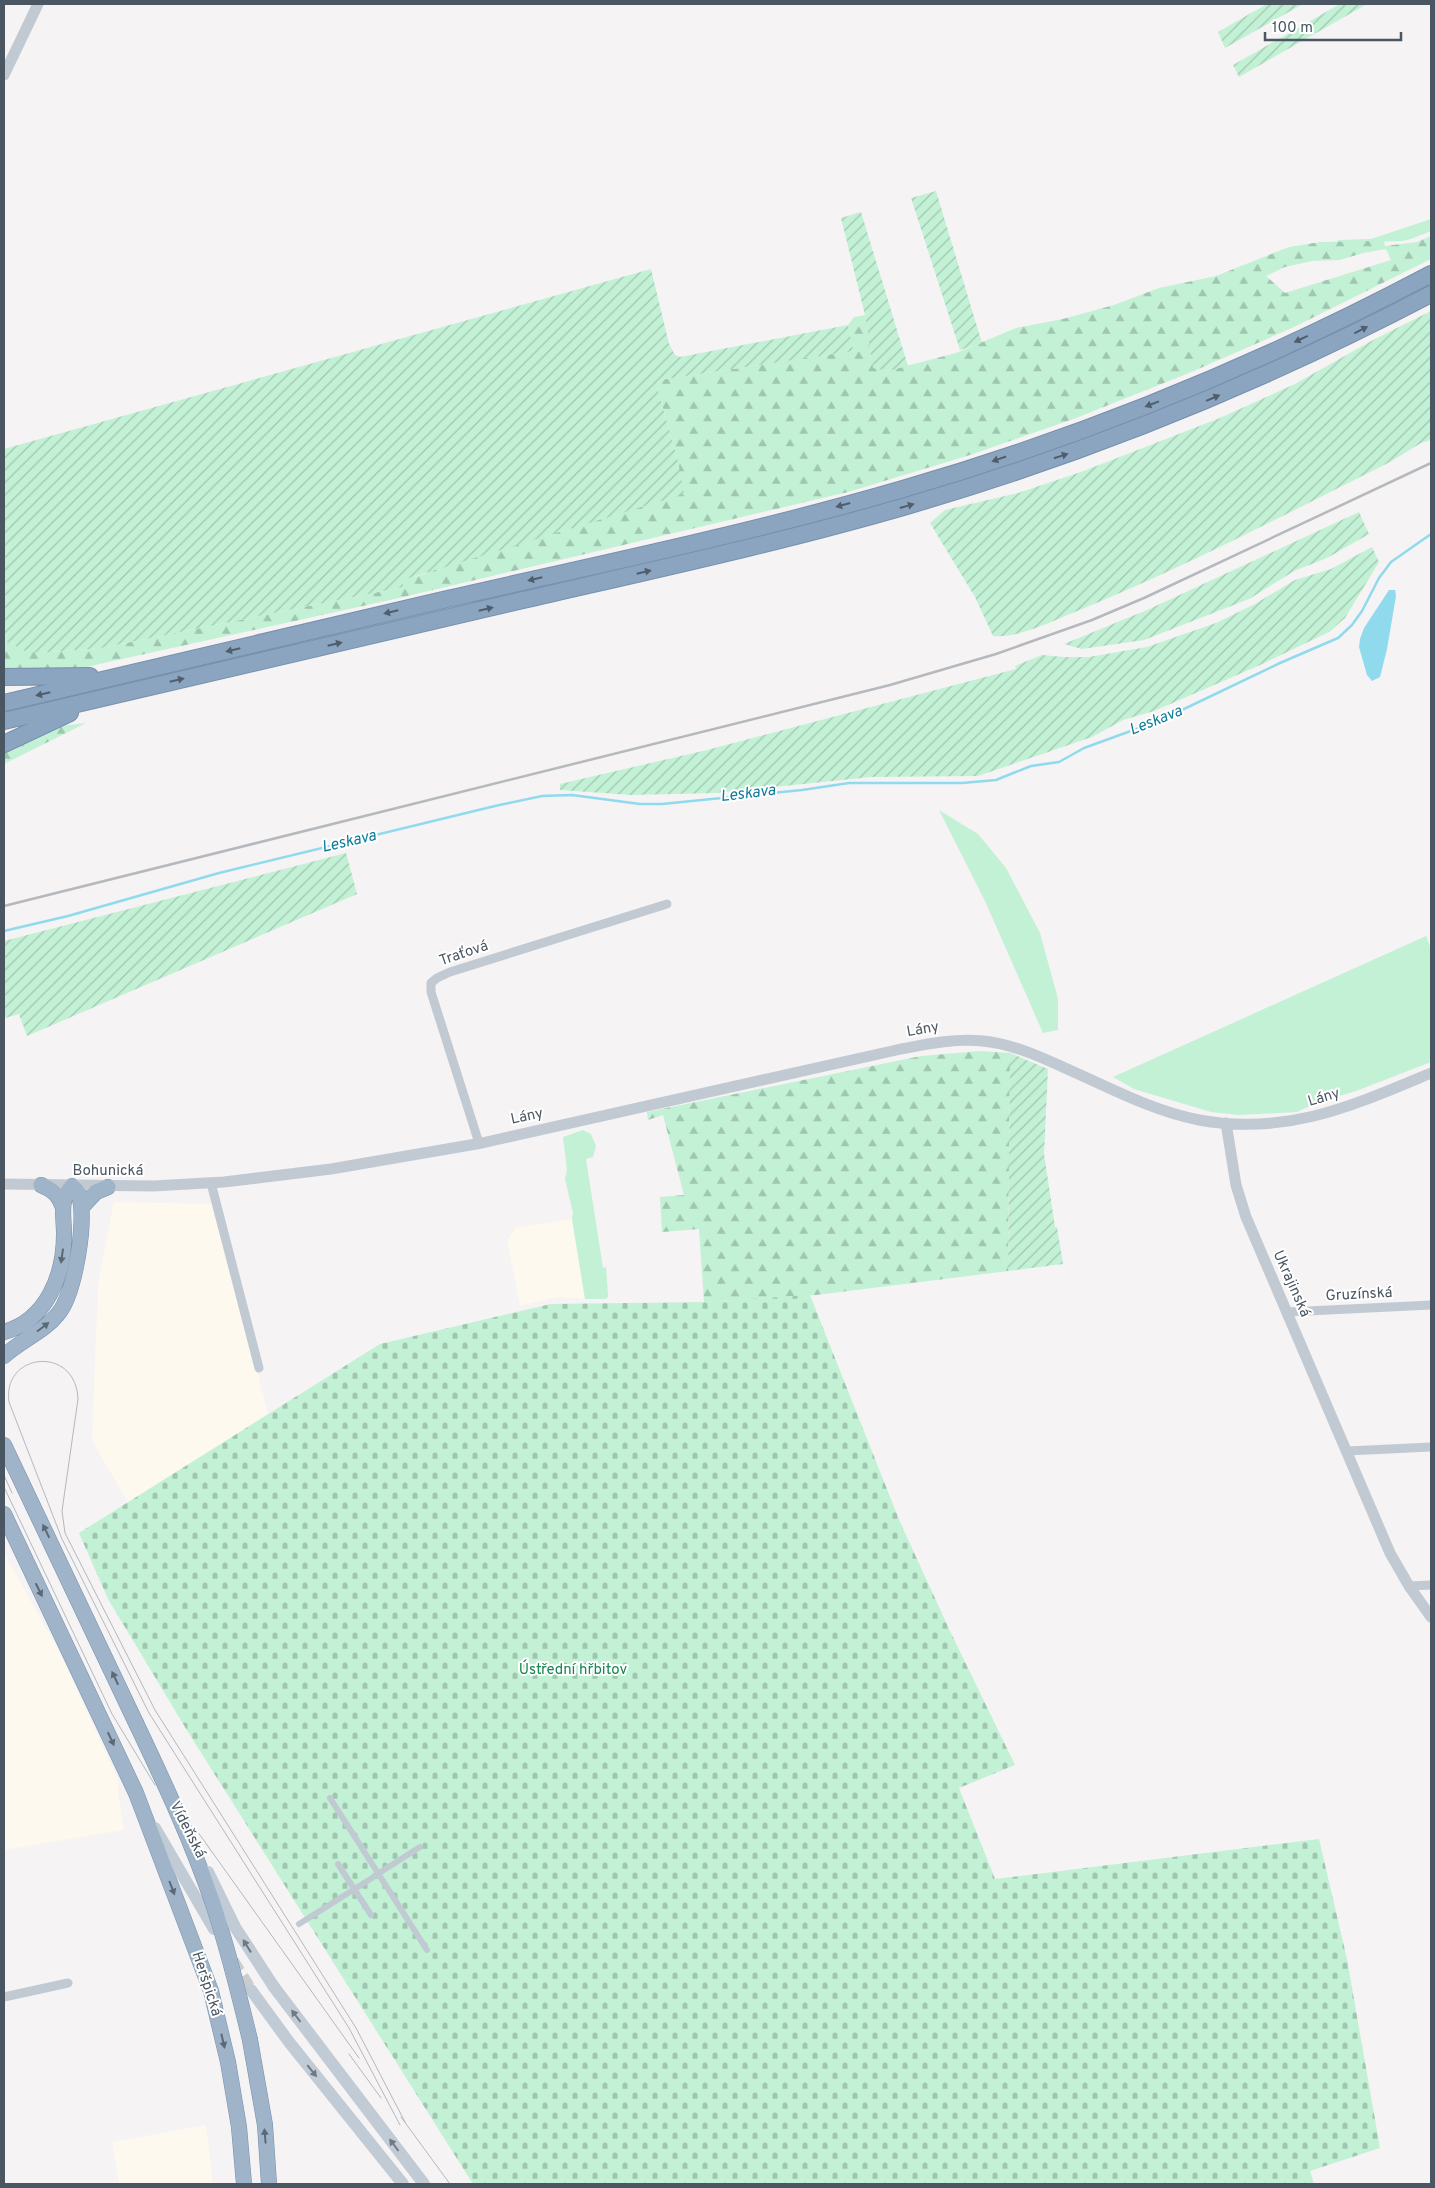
<svg xmlns="http://www.w3.org/2000/svg" width="1435" height="2188" viewBox="0 0 1435 2188" font-family="Overpass,sans-serif">
<style>
.commercial{fill:#fdf9ef}
.grass{fill:#c3f1d5}
.forest{fill:url(#forest-firs);fill-rule:evenodd}
.cemetery{fill:url(#cemetery-stones)}
.garden{fill:url(#garden-furrows)}
.water{fill:#90daee}
.lines{fill:none;stroke-linecap:round;stroke-linejoin:round}
.stream{stroke:#90daee;stroke-width:2.5}
.secondary-tunnel{stroke:#caccce;stroke-width:12;stroke-dasharray:12 6;stroke-linecap:butt}
.trunk-casing{stroke:#7690ad;stroke-width:16}
.motorway-casing{stroke:#7690ad;stroke-width:18}
.pedestrian{stroke:#c1cad2;stroke-width:6}
.minor{stroke:#c1cad2;stroke-width:9}
.tertiary{stroke:#c1cad2;stroke-width:11}
.secondary{stroke:#c1cbd6;stroke-width:12}
.trunk{stroke:#9fb4c9;stroke-width:15}
.motorway{stroke:#8ba5c1;stroke-width:16}
.tram{stroke:#b5b8bd;stroke-width:1}
.rail{stroke:#b5b8bd;stroke-width:2.5}
.trunk-bridge-casing{stroke:#7690ad;stroke-width:16;stroke-linecap:butt}
.secondary-bridge{stroke:#c1cbd6;stroke-width:12}
.trunk-bridge{stroke:#9fb4c9;stroke-width:15}
.oneway{fill:#505e6b}
.oneway2{fill:#5b6976}
.oneway3{fill:#6e7984}
.labels{text-anchor:middle;dominant-baseline:central;stroke-width:4;stroke-linejoin:round;paint-order:stroke}
.street-label{font-size:15px;fill:#4a5661;stroke:#fff}
.park-label{font-size:15px;fill:#17864f;stroke:#fff}
.water-label{font-size:16px;font-style:italic;fill:#0c7c9b;stroke:#fff}
</style>
<defs>
<pattern id="forest-firs" width="22" height="20" patternUnits="userSpaceOnUse" patternTransform="scale(1.25)"><rect width="22" height="20" fill="#c3f1d5"/><path d="M5 1l3.5 6h-7zM16 11l3.5 6h-7z" fill="#a0c6b0"/></pattern>
<pattern id="cemetery-stones" width="16" height="16" patternUnits="userSpaceOnUse" patternTransform="scale(1.25)"><rect width="16" height="16" fill="#c3f1d5"/><path d="M2 7V4a2 2 0 0 1 4 0v3zM10 15v-3a2 2 0 0 1 4 0v3z" fill="#a0c6b0"/></pattern>
<pattern id="garden-furrows" width="10" height="10" patternUnits="userSpaceOnUse" patternTransform="scale(1.25)"><rect width="10" height="10" fill="#c3f1d5"/><path d="M-1 1l2-2M0 10L10 0M9 11l2-2" fill="none" stroke="#a0c6b0"/></pattern>
</defs>
<rect width="100%" height="100%" fill="#f5f3f3"/>
<!-- commercial -->
<path class="commercial" d="M114,1202L217,1204L268,1415L128,1502L92,1441L98,1284Z
M572,1219L585,1299L558,1297L520,1306L507,1240L514,1231V1228Z
M4,1553L63,1659L118,1780V1793L124,1830L4,1850Z
M206,2125L213,2184H119L112,2142Z"/>
<!-- grass -->
<path class="grass" d="M1431,219V231L1411,239L1402,241L1336,243L1338,240L1371,239Z
M939,810L978,834L1006,868L1040,933L1058,999V1030L1043,1033L985,901Z
M1426,936L1431,949V1062L1356,1091L1316,1103L1297,1112L1239,1115L1211,1112L1134,1089L1113,1077Z
M583,1130L591,1134L596,1146L593,1157L586,1159L603,1268L606,1267L608,1296L606,1299H585L572,1219L573,1213L565,1179L567,1170L563,1137Z"/>
<!-- forest -->
<path class="forest" d="M1431,236V259L1294,327L1189,373L1076,418L970,455L848,492L399,598L86,667L4,671V642L16,644L39,653L101,648L403,587L402,580L425,574L678,461L657,387L660,380L852,351L848,325L854,317L865,315L873,367L887,371L956,353L1016,328L1063,319L1114,305L1159,288L1216,276L1289,247L1320,242L1384,241L1385,246L1417,242ZM1386,249L1391,260L1285,293L1266,276L1285,267L1312,261L1340,260L1363,253Z
M86,723L4,764V753L52,727Z
M980,1051L1010,1053L1008,1271L816,1295L704,1302L699,1229L662,1232L660,1197L684,1195L663,1115L648,1120L647,1112L921,1056Z"/>
<!-- cemetery -->
<path class="cemetery" d="M810,1295L900,1522L950,1631L1015,1765L959,1788L995,1879L1319,1839L1347,1959L1380,2148L1310,2171L1314,2184H473L188,1732L108,1599L79,1533L380,1344L551,1304L704,1302Z"/>
<!-- garden -->
<path class="garden" d="M1267,4H1303L1225,48L1218,32Z
M1340,4H1367L1239,77L1233,65Z
M936,191L982,343L960,350L911,198Z
M861,212L908,366L887,371L873,368L865,315L841,218Z
M651,269L669,344L675,355L680,357L848,325L853,351L660,380L657,387L678,461L684,494L403,580V587L101,648L39,653L20,650L16,644L4,642V449Z
M1431,311V440L1421,443L1390,462C1286,514 1183,568 1075,612C1052,621 1017,639 993,636L975,597L930,523L945,510L1018,493L1081,472L1220,418L1295,384L1373,340Z
M1359,512L1369,534L1327,558L1294,571L1249,599L1144,640L1082,649L1064,644L1147,610Z
M1372,547L1379,562L1345,618L1329,632L1258,666L1154,711L1123,720L1092,737L978,776L871,777L716,793L631,795L560,790V784L707,750L1016,669L1015,666L1042,655L1064,657H1089L1147,647L1216,623L1255,604L1295,580L1331,569Z
M346,853L357,894L27,1036L19,1014L5,1018L4,941Z
M1010,1053L1048,1069L1044,1154L1055,1227H1057L1063,1264L1008,1271Z"/>
<!-- water -->
<path class="water" d="M1389,590H1395L1396,596L1387,649L1380,677L1372,681L1367,675L1359,647L1360,639L1364,628Z"/>
<g class="lines">
<!-- stream -->
<path class="stream" d="M4,931L68,916L219,873L495,806L542,796L572,795L640,804H662L802,790L849,783H962L996,780L1031,766L1059,762L1084,748L1161,720L1280,663L1338,638L1352,625L1362,611L1379,578L1391,562L1431,534"/>
<!-- secondary-tunnel -->
<path class="secondary-tunnel" d="M233,1961L251,1990"/>
<!-- trunk casing -->
<g class="trunk-casing">
<path id="trunk" d="M41,1185C53,1190 59,1195 63,1208
M82,1207L96,1192L108,1187
M4,1332C47,1320 64,1275 64,1234C64,1216 59,1200 72,1186C75,1189 78,1191 79,1195C87,1220 75,1294 58,1314C44,1332 21,1340 4,1356
M4,1445L136,1723
M4,1514L136,1793L211,1991L228,2062L239,2127L244,2184
M250,2040L265,2125L269,2184"/>
</g>
<!-- motorway casing -->
<g class="motorway-casing">
<path id="motorway" d="M4,677L90,676
M4,703C150,669 296,634 443,600C596,565 752,533 903,489C1086,436 1263,363 1431,274
M4,721C177,680 350,640 523,600C653,570 783,542 910,505C1091,452 1265,381 1431,294
M4,744L70,713"/>
</g>
<!-- pedestrian -->
<path class="pedestrian" d="M330,1798L427,1950
M338,1864L371,1915
M376,1875L420,1847
M299,1924L372,1878"/>
<!-- minor -->
<path class="minor" d="M479,1143L431,992V983L437,978L450,972L667,904
M211,1183L259,1368
M1287,1312L1431,1305
M1347,1451L1431,1447
M1409,1586L1431,1585
M4,1997L68,1983"/>
<!-- tertiary -->
<path class="tertiary" d="M4,75L38,4
M1226,1123L1236,1185L1246,1217L1390,1553L1409,1586L1431,1617
M4,1184L153,1186L224,1182L331,1169L482,1143L901,1049C927,1044 955,1038 983,1041C1012,1044 1039,1056 1065,1068C1108,1087 1152,1111 1199,1120C1287,1136 1352,1106 1431,1073"/>
<!-- secondary -->
<path class="secondary" d="M155,1828L214,1929
M274,1987L424,2184
M251,1990L289,2042L403,2184"/>
<!-- trunk -->
<use href="#trunk" class="trunk"/>
<!-- motorway -->
<use href="#motorway" class="motorway"/>
<!-- tram -->
<path class="tram" d="M4,1475L12,1493
M4,1487L112,1714L155,1785
M195,1828L359,2058
M349,2054L381,2098
M401,2117L450,2184
M400,2125L349,2028L149,1713L62,1539L9,1402C2,1352 76,1345 78,1399L62,1511L65,1533L155,1710L356,2028L405,2122"/>
<!-- rail -->
<path class="rail" d="M4,906L890,685L996,654L1092,620L1144,598L1431,463"/>
<!-- trunk-bridge casing -->
<g class="trunk-bridge-casing">
<path id="trunk-bridge" d="M136,1723C164,1782 192,1842 213,1904C228,1949 239,1994 250,2040"/>
</g>
<!-- secondary-bridge -->
<path class="secondary-bridge" d="M208,1872L235,1927L274,1987"/>
<!-- trunk-bridge -->
<use href="#trunk-bridge" class="trunk-bridge"/>
</g>
<!-- one-way arrows -->
<defs><path id="oneway-solid" d="M-6-.8H1V-3.2L6.5 0L1 3.2V.8H-6Z" transform="scale(1.25)"/></defs>
<g class="oneway">
<use href="#oneway-solid" transform="translate(1361 330) rotate(-27)"/>
<use href="#oneway-solid" transform="translate(1301 339) rotate(155)"/>
<use href="#oneway-solid" transform="translate(1213 398) rotate(-23)"/>
<use href="#oneway-solid" transform="translate(1152 404) rotate(159)"/>
<use href="#oneway-solid" transform="translate(1061 456) rotate(-18)"/>
<use href="#oneway-solid" transform="translate(999 459) rotate(161)"/>
<use href="#oneway-solid" transform="translate(843 505) rotate(165)"/>
<use href="#oneway-solid" transform="translate(907 506) rotate(-16)"/>
<use href="#oneway-solid" transform="translate(644 572) rotate(-13)"/>
<use href="#oneway-solid" transform="translate(535 579) rotate(167)"/>
<use href="#oneway-solid" transform="translate(486 609) rotate(-13)"/>
<use href="#oneway-solid" transform="translate(391 612) rotate(167)"/>
<use href="#oneway-solid" transform="translate(335 644) rotate(-13)"/>
<use href="#oneway-solid" transform="translate(233 650) rotate(167)"/>
<use href="#oneway-solid" transform="translate(177 680) rotate(-13)"/>
<use href="#oneway-solid" transform="translate(43 694) rotate(167)"/>
</g>
<g class="oneway2">
<use href="#oneway-solid" transform="translate(62 1256) rotate(98)"/>
<use href="#oneway-solid" transform="translate(43 1327) rotate(-37)"/>
<use href="#oneway-solid" transform="translate(46 1531) rotate(-116)"/>
<use href="#oneway-solid" transform="translate(39 1590) rotate(64)"/>
<use href="#oneway-solid" transform="translate(115 1678) rotate(-115)"/>
<use href="#oneway-solid" transform="translate(111 1739) rotate(65)"/>
<use href="#oneway-solid" transform="translate(172 1888) rotate(69)"/>
<use href="#oneway-solid" transform="translate(223 2041) rotate(77)"/>
<use href="#oneway-solid" transform="translate(265 2136) rotate(-95)"/>
</g>
<g class="oneway3">
<use href="#oneway-solid" transform="translate(247 1946) rotate(-122)"/>
<use href="#oneway-solid" transform="translate(296 2016) rotate(-127)"/>
<use href="#oneway-solid" transform="translate(312 2071) rotate(51)"/>
<use href="#oneway-solid" transform="translate(394 2145) rotate(-127)"/>
</g>
<g class="labels">
<!-- street labels -->
<g class="street-label">
<text transform="translate(464 954) rotate(-19)">Traťová</text>
<text transform="translate(923 1030) rotate(-10)">Lány</text>
<text transform="translate(1324 1098) rotate(-17)">Lány</text>
<text transform="translate(527 1117) rotate(-12)">Lány</text>
<text x="108" y="1171">Bohunická</text>
<text transform="translate(1291 1284) rotate(66)">Ukrajinská</text>
<text transform="translate(1359 1295) rotate(-3)">Gruzínská</text>
<text transform="translate(187 1830) rotate(63)">Vídeňská</text>
<text transform="translate(206 1984) rotate(72)">Heršpická</text>
</g>
<!-- park labels -->
<g class="park-label">
<text x="573" y="1670">Ústřední hřbitov</text>
</g>
<!-- water labels -->
<g class="water-label">
<text transform="translate(1156 721) rotate(-22)">Leskava</text>
<text transform="translate(748 794) rotate(-7)">Leskava</text>
<text transform="translate(349 842) rotate(-13)">Leskava</text>
</g>
</g>
<!-- border -->
<rect width="1435" height="2188" fill="none" stroke="#4a5661" stroke-width="10"/>
<!-- scale -->
<path d="M1265 32v8h136v-8" fill="none" stroke="#4a5661" stroke-width="2.5"/>
<text x="1272" y="32" font-size="15" fill="#4a5661" stroke="#ffffff" stroke-width="4" paint-order="stroke">100 m</text>
</svg>
